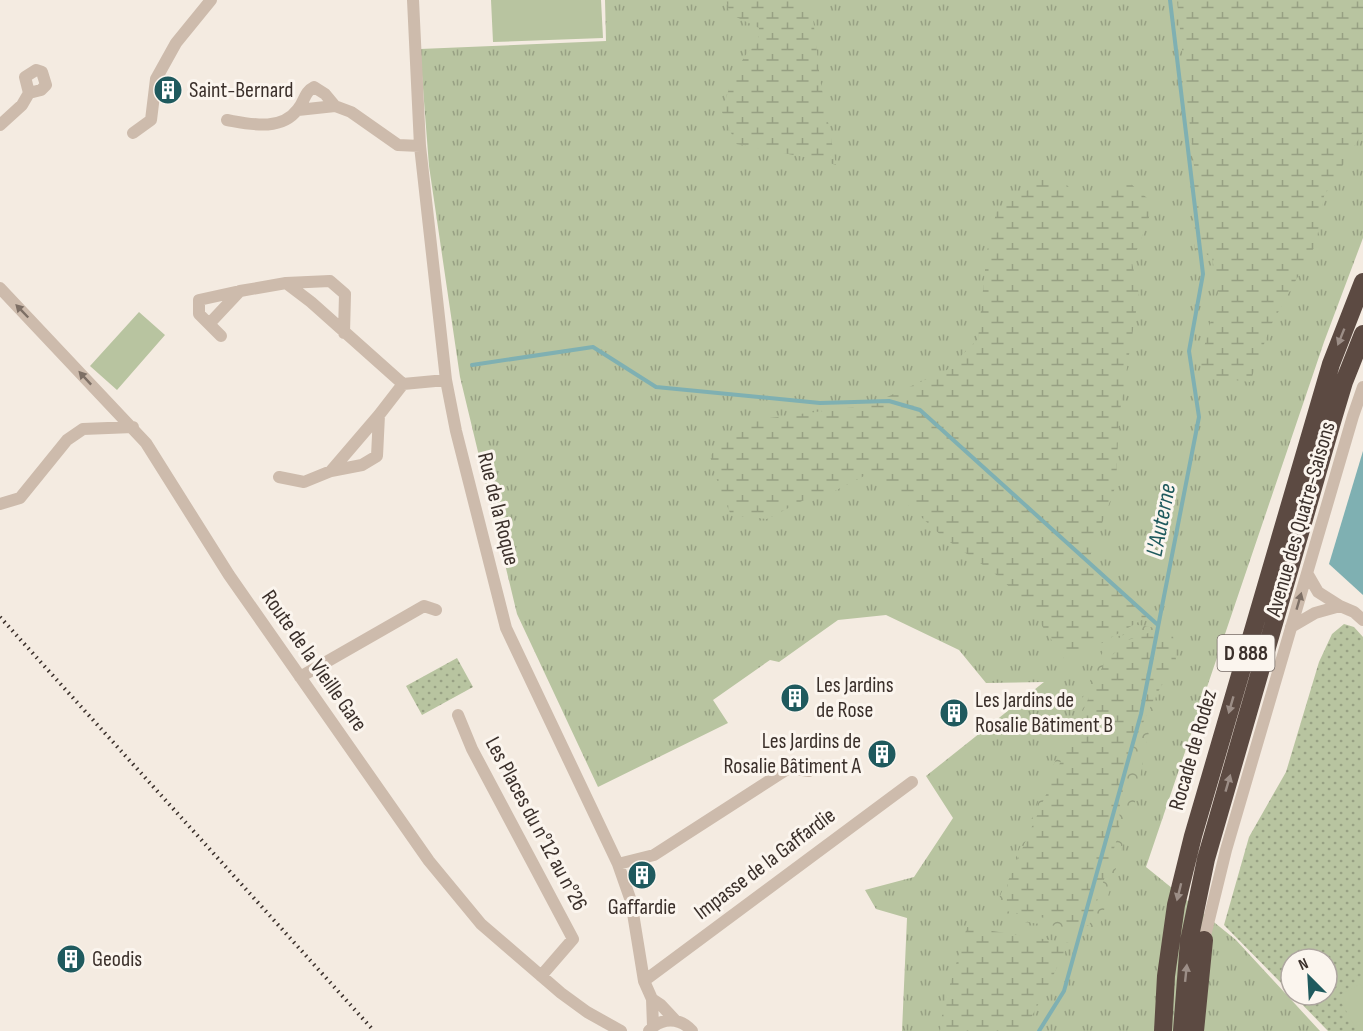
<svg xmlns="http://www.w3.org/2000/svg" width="1363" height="1031" viewBox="0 0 1363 1031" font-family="'Sofia Sans Condensed',sans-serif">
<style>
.grass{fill:url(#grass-tufts)}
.forest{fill:url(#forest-crowns)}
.wetland{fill:url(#wetland-marsh)}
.park{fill:url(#park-dots)}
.pitch{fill:#b8c4a0}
.water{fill:#7fb0b2}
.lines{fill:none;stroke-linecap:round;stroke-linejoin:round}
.stream{stroke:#7fb0b2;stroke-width:4}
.street{stroke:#cdbbac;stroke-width:12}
.highway{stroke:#5c4a42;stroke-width:18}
.rail{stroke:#3b302b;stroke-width:4;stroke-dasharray:1.5 4.5;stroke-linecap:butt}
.oneway{fill:#7d6f65}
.oneway2{fill:#9c8e87}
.labels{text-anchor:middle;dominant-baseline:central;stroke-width:6;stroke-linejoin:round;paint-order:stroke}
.shield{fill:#fbf5ee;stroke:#756b66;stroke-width:1.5}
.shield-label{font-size:21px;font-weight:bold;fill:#3b302b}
.poi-label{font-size:22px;fill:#3b302b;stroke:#fbf5ee;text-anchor:start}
.street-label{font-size:22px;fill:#3b302b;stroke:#fbf5ee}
.water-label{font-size:24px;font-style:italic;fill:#1f5a5e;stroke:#fbf5ee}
</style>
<defs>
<pattern id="grass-tufts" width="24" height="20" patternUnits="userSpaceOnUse" patternTransform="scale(1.5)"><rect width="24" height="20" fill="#b8c4a0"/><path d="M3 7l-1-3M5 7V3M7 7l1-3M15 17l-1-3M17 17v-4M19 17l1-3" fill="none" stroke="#97a083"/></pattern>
<pattern id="forest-crowns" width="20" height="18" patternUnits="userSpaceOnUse" patternTransform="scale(1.5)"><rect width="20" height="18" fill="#b8c4a0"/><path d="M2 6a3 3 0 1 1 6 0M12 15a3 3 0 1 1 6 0" fill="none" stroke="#97a083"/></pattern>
<pattern id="wetland-marsh" width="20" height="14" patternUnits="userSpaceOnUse" patternTransform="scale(1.5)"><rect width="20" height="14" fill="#b8c4a0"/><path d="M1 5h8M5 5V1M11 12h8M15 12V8" fill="none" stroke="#97a083"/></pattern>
<pattern id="park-dots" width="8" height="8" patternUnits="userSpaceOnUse" patternTransform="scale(1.5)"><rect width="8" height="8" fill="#b8c4a0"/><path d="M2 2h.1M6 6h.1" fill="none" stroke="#97a083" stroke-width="1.8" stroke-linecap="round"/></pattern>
</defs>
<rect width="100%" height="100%" fill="#f4ebe1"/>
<!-- grass -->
<path class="grass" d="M605,0H1363V238L1324,342L1146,867L1236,940L1320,1031H902L907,918L876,909L865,890L914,877L953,818L926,776L1044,682L986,683L959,650L886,615L838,620L779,662L770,660L713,700L728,723L598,787L517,614L460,377L429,166L420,49L606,41Z"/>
<!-- forest -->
<path class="forest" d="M1137,625L1169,630L1135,802L1098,931L991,918L1059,752L1104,649Z"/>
<!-- wetland -->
<path class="wetland" d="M726,0H807L813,18L820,79L836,165L820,160L736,144L722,112L733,75L747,53L758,42L759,28L730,14Z
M1177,0H1363V132L1324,196L1316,244L1271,325L1250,382L1202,376L1200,363L1218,293L1212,257L1195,249L1194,166Z
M1042,178L1063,181L1089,208L1124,178L1154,204L1132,263L1139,293L1119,417L1116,485L1089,559L1147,617L1067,663L1026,602L993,572L944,538L883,482L866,475L823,497L808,498L767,519L731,515L719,487L710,456L737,426L754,420L869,405L947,370L978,339L987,251L997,209L1025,192Z
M1157,630L1173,636L1176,660L1154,699L1121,771L1119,833L1089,926L1006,911L1008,881L1104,663L1128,640Z
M967,927L1069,943L1048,986L1024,1031H940L943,1008Z"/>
<!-- park -->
<path class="park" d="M1344,624L1354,627L1363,637V1031H1328L1293,995H1327V959H1291V993L1224,925L1249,837L1286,772L1319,662L1332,634Z
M457,658L473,687L422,715L406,686Z"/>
<!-- pitch -->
<path class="pitch" d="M491,0H601L603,38L493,42Z
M139,312L165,335L117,390L90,366Z
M1360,984L1363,989V1031H1357L1338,996Z"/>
<!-- water -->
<path class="water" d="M1363,451V595L1329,564Z"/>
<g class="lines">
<!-- stream -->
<path class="stream" d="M472,365L593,347L656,387L820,403L889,401L920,410L1158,625
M1039,1031L1064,991L1141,714L1199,417L1189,351L1203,274L1170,0"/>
<!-- street -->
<path class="street" d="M413,0L420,146L446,380L456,431L506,628L618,864L631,901L644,981L652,999
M298,110L335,106
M227,120C250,124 281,132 298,109C305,101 304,92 314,87L325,94L335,106L351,112L398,145L420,146
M0,125L22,105L29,93L25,77L36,70L42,72L46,85L41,90L29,93
M133,133L151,120L156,79L176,43L211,0
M286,283L330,281L345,294L344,333
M0,288L146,443L229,575L429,861L481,924L561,993L587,1012L621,1031
M240,291L199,300V314L209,324L240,291L286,283L311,302L403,384L446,380
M209,324L221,336
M331,471L362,465L377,456L379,415
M279,477L304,482L331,471L379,415L403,384
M0,504L20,498L67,440L83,429L133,427
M1340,606L1354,612L1363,620
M1291,627L1315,613L1340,606L1318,592L1307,573
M300,677L424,606L436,610
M458,715L472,749L573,939L541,976
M618,864L654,855L789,768L809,771
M1204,940L1226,850L1353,416L1363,387
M644,981L912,782
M653,1026L652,999L661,1005L675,1020
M649,1031C661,1017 680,1017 692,1031"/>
<!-- highway -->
<path class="highway" d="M1163,1031L1166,976L1176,905L1193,836L1331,364L1363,282
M1182,1031L1189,941L1206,859L1332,422L1344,382L1363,334
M1195,1031L1204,940"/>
<!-- rail -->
<path class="rail" d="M0,617L374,1031"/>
</g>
<!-- one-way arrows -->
<defs><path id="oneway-solid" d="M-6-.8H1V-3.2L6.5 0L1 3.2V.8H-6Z" transform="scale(1.5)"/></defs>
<g class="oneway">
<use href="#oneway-solid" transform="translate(22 311) rotate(-134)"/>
<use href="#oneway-solid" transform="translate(85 378) rotate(-133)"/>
<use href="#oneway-solid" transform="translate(1299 601) rotate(-74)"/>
</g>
<g class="oneway2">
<use href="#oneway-solid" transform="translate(1341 337) rotate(112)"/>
<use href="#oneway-solid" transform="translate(1231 705) rotate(106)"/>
<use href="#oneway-solid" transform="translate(1228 783) rotate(-74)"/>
<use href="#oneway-solid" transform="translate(1179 892) rotate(104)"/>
<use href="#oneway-solid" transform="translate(1186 973) rotate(-84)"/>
</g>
<!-- icons -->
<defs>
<g id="building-disc" transform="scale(1.5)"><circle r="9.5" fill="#1f5a5e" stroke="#fbf5ee"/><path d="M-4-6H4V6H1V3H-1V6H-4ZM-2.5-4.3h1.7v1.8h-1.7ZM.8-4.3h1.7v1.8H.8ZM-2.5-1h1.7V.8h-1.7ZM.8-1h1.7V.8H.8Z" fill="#fff"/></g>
</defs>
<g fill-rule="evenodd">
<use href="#building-disc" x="168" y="90"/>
<use href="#building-disc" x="795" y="698"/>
<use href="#building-disc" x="954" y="713"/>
<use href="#building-disc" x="882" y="754"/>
<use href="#building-disc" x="642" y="875"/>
<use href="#building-disc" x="71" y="959"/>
</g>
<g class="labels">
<!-- shield labels -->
<rect class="shield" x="1217.5" y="635" width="57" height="36" rx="4.5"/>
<g class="shield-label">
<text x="1246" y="653">D 888</text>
</g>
<!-- poi labels -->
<g class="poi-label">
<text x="189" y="90">Saint-Bernard</text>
<text x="816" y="685">Les Jardins<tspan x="816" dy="25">de Rose</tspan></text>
<text x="975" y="700">Les Jardins de<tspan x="975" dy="25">Rosalie Bâtiment B</tspan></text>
<text x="861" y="741" text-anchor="end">Les Jardins de<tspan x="861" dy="25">Rosalie Bâtiment A</tspan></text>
<text x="642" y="907" text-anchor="middle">Gaffardie</text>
<text x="92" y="959">Geodis</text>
</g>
<!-- street labels -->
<g class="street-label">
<text transform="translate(498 509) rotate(76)">Rue de la Roque</text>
<text transform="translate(1301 519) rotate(-74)">Avenue des Quatre-Saisons</text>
<text transform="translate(314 661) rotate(55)">Route de la Vieille Gare</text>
<text transform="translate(1193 750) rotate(-74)">Rocade de Rodez</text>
<text transform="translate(536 824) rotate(62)">Les Places du n°12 au n°26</text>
<text transform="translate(765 864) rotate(-37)">Impasse de la Gaffardie</text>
</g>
<!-- water labels -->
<g class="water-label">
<text transform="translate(1161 520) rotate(-79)">L'Auterne</text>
</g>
</g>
<!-- north arrow -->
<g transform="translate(1309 977) rotate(336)"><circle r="28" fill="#fbf5ee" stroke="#aea6a0" stroke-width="1.5"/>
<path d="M0-4.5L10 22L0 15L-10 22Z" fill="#1f5a5e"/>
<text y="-9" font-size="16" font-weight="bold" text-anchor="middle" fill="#3b302b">N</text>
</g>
</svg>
